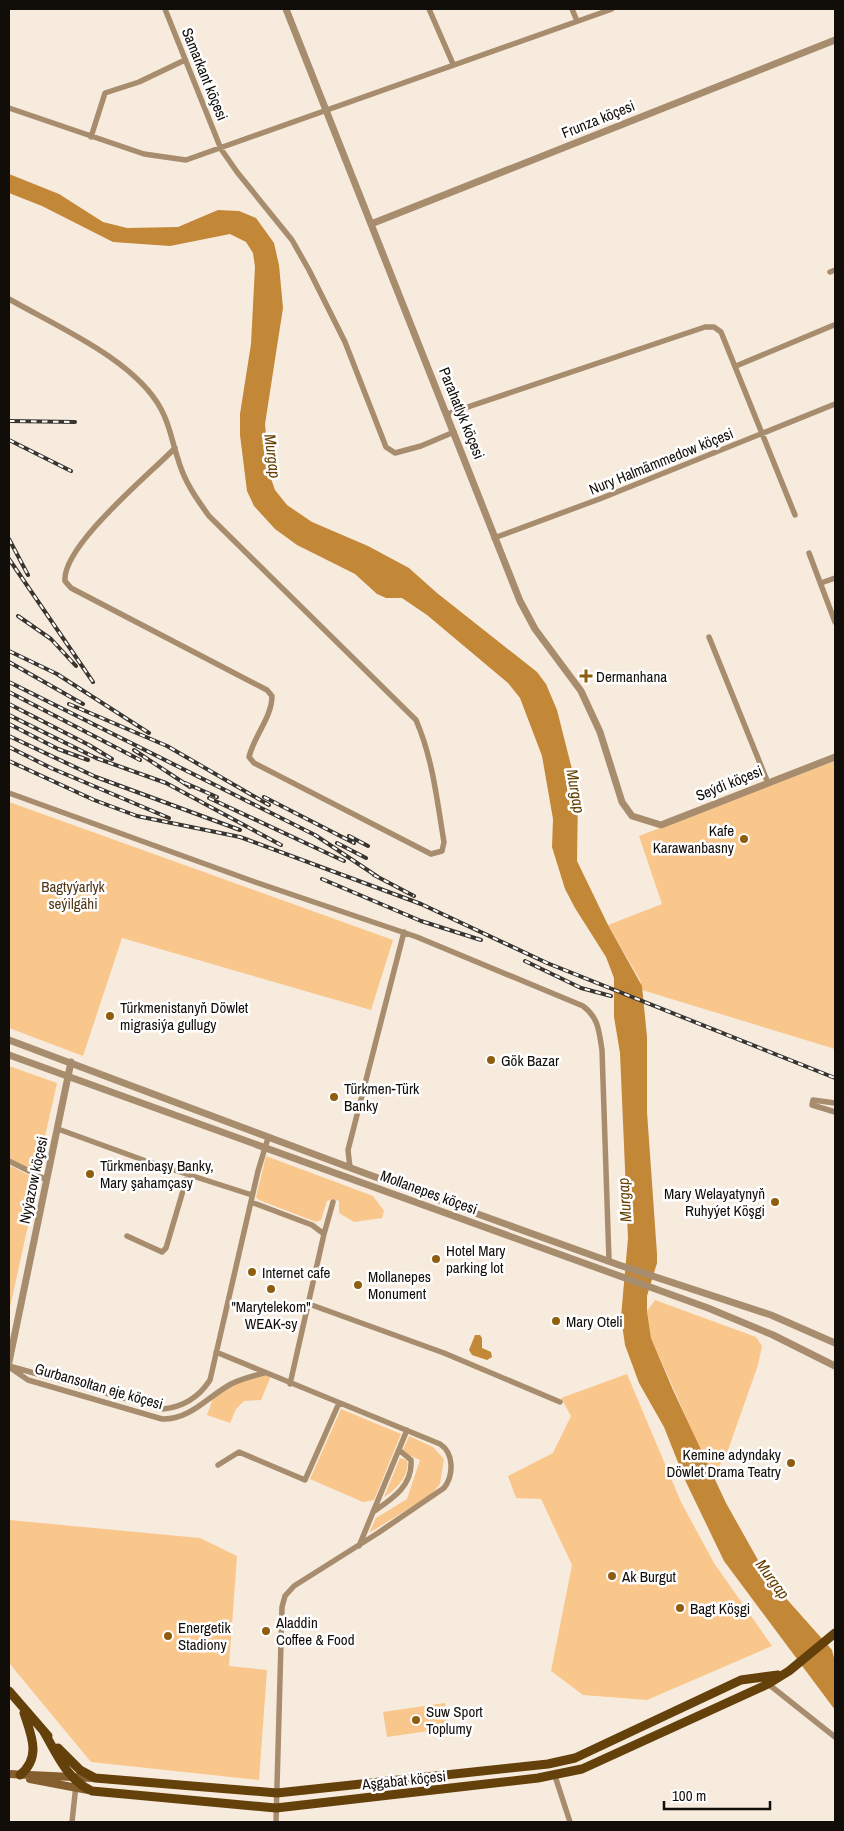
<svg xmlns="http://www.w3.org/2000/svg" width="844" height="1831" viewBox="0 0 844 1831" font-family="'Archivo Narrow',sans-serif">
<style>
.green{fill:#f9c78c}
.water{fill:#c38738}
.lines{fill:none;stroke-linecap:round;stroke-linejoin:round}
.minor{stroke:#a78d6e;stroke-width:5.5}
.tertiary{stroke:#a78d6e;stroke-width:7}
.secondary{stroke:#845e2e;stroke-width:8}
.primary{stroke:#64400b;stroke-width:9}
.rail-casing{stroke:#39342e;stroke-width:4}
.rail{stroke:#fff;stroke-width:2;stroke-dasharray:5.5;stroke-linecap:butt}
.poi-dot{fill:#905d0e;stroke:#fff;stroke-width:2}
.labels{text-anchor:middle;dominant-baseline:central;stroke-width:5;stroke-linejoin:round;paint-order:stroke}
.street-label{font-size:15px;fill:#110d09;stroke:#fff}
.poi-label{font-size:15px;fill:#110d09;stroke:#fff;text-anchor:start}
.park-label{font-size:15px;fill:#503615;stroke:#fff}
.water-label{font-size:16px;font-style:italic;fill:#673f00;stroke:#fff}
</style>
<rect width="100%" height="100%" fill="#f7ebdd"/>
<!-- green -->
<path class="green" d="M835,761V1049L642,990L640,980L608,925L662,904L639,836Z
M9,802L393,940L371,1010L122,938L83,1056L9,1028Z
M9,1066L57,1083L37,1172L9,1158Z
M266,1156L373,1196L384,1211L382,1218L354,1222L339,1213V1201L333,1199L327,1201L321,1220L316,1222L259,1200L256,1197Z
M9,1165L38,1180L9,1312Z
M655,1300L756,1337L762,1346L758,1365L728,1450L713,1478L651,1338L647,1311Z
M264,1373L271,1376L261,1400L244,1401L236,1409L230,1423L207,1415L214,1395L229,1385Z
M627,1374L681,1502L714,1563L772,1646L647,1700L583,1695L551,1671L572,1565L541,1499L516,1498L508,1476L553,1453L571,1416L561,1398Z
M341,1409L401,1434L374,1500L363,1502L310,1479Z
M409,1436L433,1447L444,1459L440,1484L431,1495L369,1533L376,1518L407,1499L420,1460L402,1452Z
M400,1458L407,1460C410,1475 396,1490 384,1497Z
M9,1520L200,1538L237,1556L229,1666L267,1670L259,1780L91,1762L9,1663Z
M445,1703L449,1728L387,1737L383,1712Z"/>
<!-- water -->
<path class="water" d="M9,174L59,194L103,222L127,228L178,227L218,210L239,211L256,218L274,243L279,265L283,308L265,424L269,473L275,490L287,505L312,522L368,546L409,568L437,593L537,672L546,684L557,710L578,793L577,861L608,925L642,986L647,1037V1112L657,1254V1263L647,1296V1311L651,1338L673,1390L726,1503L768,1578L832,1650L835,1662V1710L724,1561L685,1480L664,1427L639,1383L625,1345L621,1317L628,1238L620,1053L614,1017V978L606,957L575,908L565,889L552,847L553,819L542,756L520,698L508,683L427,615L402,598H386L377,594L355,574L297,545L275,529L254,506L247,491L240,435V414L251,344L255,267L253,253L246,242L230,234L170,246L113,242L42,206L9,193Z
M475,1335H480L482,1338V1348L491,1352L492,1357L487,1360L472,1355L469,1350Z"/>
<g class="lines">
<!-- minor -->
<path class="minor" d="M165,9L221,149L237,172L292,240L309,270L345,342L386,447L395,453L421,446L454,432
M429,9L453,64
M572,9L577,21
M9,108L144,154L186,160L612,9
M91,137L105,93L139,82L185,60
M830,272L835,270
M9,299C56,326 135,360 161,409C170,425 172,442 178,459C184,481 196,498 209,516L416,720C433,759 437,801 444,842L442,851L431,854L254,763L249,757C254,736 272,717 272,696L267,690L71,588L65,581C62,546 149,475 175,448
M736,366L834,325
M447,414L705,327H714L721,332L795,515
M494,538L602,498L835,404
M809,553L835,622
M821,583L835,578
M709,637L768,783
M9,793L255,882L417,937L583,1006C599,1018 599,1032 602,1050L609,1261
M835,1103L813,1100L812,1105L835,1112
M58,1129L146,1161L252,1195
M9,1161L47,1180
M350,1168L348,1150L404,932
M251,1202L312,1225L324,1234L290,1384
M324,1234L333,1202
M127,1236L162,1252L166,1248L188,1174
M309,1304L444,1353L560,1402
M216,1352L440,1444C454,1453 454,1475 444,1488L378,1533L294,1586L285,1596L282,1607L276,1822
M9,1366L163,1409C183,1407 199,1397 210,1380L258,1171L268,1138
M12,1369L28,1380L162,1419C190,1420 207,1397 231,1384C241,1379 253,1376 264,1373
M218,1465L239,1452L305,1480L339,1403
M373,1512C392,1499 413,1486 411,1460L399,1450
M359,1546L407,1430
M767,1683L835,1737
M555,1776L570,1822
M72,1822L76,1785"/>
<!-- tertiary -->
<path class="tertiary" d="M286,9L520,601L535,629L581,691L600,732L622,802L632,816L661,825L835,757
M371,224L835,40
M9,1040L367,1174L619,1265L771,1315L835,1343
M9,1055L708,1308L773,1335L835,1366
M9,1362L71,1062"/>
<!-- secondary -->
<path class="secondary" d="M9,1774L93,1778
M30,1779L88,1790"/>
<!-- primary -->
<path class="primary" d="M9,1691L48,1736
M44,1732C57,1754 67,1780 92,1791L276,1808L538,1778L582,1769L768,1684L789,1671L835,1633
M58,1748L80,1770L95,1778L277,1793L548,1764L575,1758L741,1680L778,1675
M20,1775C42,1757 31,1735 24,1713"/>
<!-- rail casing -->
<g class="rail-casing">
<path id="rail" d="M9,421L75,422
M9,440L71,471
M9,539L28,575
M9,559L93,682
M18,616L51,639L76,666
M9,651L57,674L149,733
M9,662L83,704
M9,682L315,835L378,877
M9,692L140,760
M9,704L89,745L112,759
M69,704L167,746L269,805
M9,715L96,758L166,783L281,845
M9,724L58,749L88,760
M9,736L96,777L240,830
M9,747L51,768L169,818
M134,750L190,787
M9,761L94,800L137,816L240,837L421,904L547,963L835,1078
M185,783L217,797
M264,797L354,843
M209,798L344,861
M349,836L368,846
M337,843L366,858
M374,875L414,896
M322,879L421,921L481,940
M525,961L581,988L611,996"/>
</g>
<!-- rail -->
<use href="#rail" class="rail"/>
</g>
<!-- markers -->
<g class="poi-dot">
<path d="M583.5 668.5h5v5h5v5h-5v5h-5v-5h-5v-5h5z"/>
<circle cx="744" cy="839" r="5"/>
<circle cx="110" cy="1016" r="5"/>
<circle cx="491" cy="1060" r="5"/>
<circle cx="334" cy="1097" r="5"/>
<circle cx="90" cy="1174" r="5"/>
<circle cx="775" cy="1202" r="5"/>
<circle cx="436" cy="1259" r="5"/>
<circle cx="252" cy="1272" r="5"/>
<circle cx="358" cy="1285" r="5"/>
<circle cx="271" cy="1289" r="5"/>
<circle cx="556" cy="1321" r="5"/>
<circle cx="791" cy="1463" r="5"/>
<circle cx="612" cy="1576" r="5"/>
<circle cx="680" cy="1608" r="5"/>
<circle cx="266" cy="1631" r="5"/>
<circle cx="168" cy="1636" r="5"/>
<circle cx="416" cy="1720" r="5"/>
</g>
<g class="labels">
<!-- street labels -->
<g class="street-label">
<text transform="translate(205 74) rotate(68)">Samarkant köçesi</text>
<text transform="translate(598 119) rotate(-22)">Frunza köçesi</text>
<text transform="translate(462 413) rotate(68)">Parahatlyk köçesi</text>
<text transform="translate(661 461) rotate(-22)">Nury Halmämmedow köçesi</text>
<text transform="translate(729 783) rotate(-22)">Seýdi köçesi</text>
<text transform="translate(33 1180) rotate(-78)">Nyýazow köçesi</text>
<text transform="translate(429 1192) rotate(20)">Mollanepes köçesi</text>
<text transform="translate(99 1386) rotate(16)">Gurbansoltan eje köçesi</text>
<text transform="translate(404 1780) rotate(-6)">Aşgabat köçesi</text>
</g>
<!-- poi labels -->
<g class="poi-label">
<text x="596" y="676">Dermanhana</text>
<text x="734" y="830" text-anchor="end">Kafe<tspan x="734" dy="17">Karawanbasny</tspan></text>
<text x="120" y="1007">Türkmenistanyň Döwlet<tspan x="120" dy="17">migrasiýa gullugy</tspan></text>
<text x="501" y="1060">Gök Bazar</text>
<text x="344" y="1088">Türkmen-Türk<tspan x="344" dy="17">Banky</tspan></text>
<text x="100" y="1165">Türkmenbaşy Banky,<tspan x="100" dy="17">Mary şahamçasy</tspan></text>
<text x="765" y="1193" text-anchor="end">Mary Welayatynyň<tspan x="765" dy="17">Ruhyýet Köşgi</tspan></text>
<text x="446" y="1250">Hotel Mary<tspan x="446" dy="17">parking lot</tspan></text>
<text x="262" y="1272">Internet cafe</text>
<text x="368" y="1276">Mollanepes<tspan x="368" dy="17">Monument</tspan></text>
<text x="271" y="1306" text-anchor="middle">"Marytelekom"<tspan x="271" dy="17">WEAK-sy</tspan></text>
<text x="566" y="1321">Mary Oteli</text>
<text x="781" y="1454" text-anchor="end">Kemine adyndaky<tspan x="781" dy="17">Döwlet Drama Teatry</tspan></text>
<text x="622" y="1576">Ak Burgut</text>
<text x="690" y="1608">Bagt Köşgi</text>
<text x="276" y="1622">Aladdin<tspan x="276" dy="17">Coffee &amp; Food</tspan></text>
<text x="178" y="1627">Energetik<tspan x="178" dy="17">Stadiony</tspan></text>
<text x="426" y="1711">Suw Sport<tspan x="426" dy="17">Toplumy</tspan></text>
</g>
<!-- park labels -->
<g class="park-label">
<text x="73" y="886">Bagtyýarlyk<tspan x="73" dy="17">seýilgähi</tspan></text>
</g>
<!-- water labels -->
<g class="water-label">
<text transform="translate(273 456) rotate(83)">Murgap</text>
<text transform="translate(576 791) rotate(80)">Murgap</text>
<text transform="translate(624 1200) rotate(-94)">Murgap</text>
<text transform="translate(773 1579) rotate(54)">Murgap</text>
</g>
</g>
<!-- border -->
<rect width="844" height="1831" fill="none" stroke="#110d09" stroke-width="20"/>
<!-- scale -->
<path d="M664 1801v8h106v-8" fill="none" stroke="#110d09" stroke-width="2.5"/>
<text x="672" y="1801" font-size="15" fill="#110d09" stroke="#ffffff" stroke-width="4" paint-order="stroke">100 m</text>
</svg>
